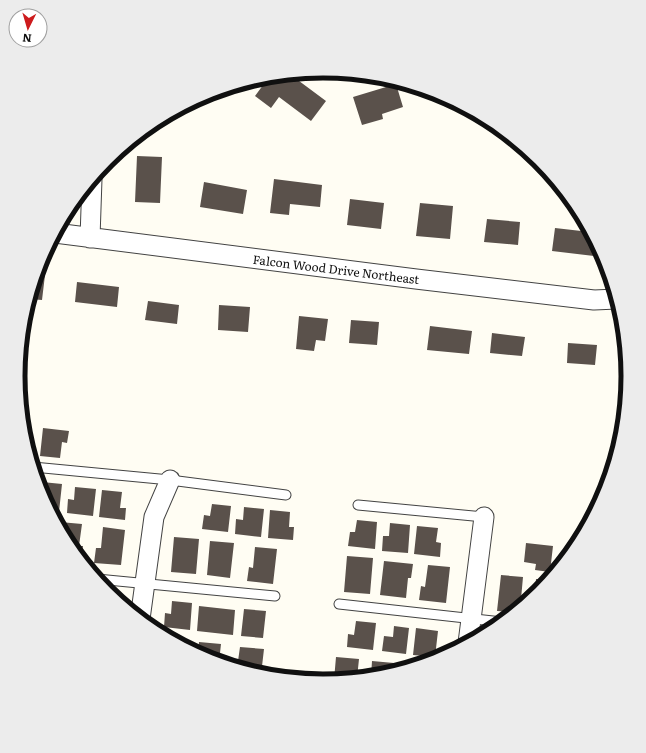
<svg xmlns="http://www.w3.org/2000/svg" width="646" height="753" viewBox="0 0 646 753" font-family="Literata,serif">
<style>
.building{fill:#5a514b}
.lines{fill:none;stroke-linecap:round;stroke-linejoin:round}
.lane-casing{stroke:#434343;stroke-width:11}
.street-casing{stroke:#434343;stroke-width:21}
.lane{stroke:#fff;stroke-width:9}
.street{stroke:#fff;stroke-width:19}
.labels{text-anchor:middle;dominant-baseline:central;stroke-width:4;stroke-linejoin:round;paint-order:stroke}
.street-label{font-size:12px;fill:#101010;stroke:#fff}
.rim{fill:none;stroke:#101010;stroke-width:5}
</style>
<rect width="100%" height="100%" fill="#fffdf3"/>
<!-- building -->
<path class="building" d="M291,75L326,101L311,121L279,97L271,108L255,96L269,77Z
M396,84L403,107L382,114L383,119L362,125L353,97Z
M137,156L162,157L160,203L135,202Z
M274,179L322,185L320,207L290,204L289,215L270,213Z
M204,182L247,190L243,214L200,207Z
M350,199L384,203L381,229L347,225Z
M420,203L453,206L450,239L416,236Z
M487,219L520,222L518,245L484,242Z
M555,228L590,232L595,242L594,256L552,251Z
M37,274L45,275L42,300L29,299Z
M77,282L119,287L117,307L75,302Z
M148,301L179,305L177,324L145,320Z
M219,305L250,307L248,332L218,330Z
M299,316L328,319L325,341L316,340L314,351L296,349Z
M351,320L379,322L377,345L349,343Z
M430,326L472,331L469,354L427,350Z
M492,333L525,337L522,356L490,353Z
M568,343L597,345L595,365L567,363Z
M43,428L69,431L67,443L62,442L60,458L40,456Z
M42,482L62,484L59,512L51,511L41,493Z
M75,487L96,489L93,516L67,513L68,499L74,500Z
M102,490L122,492L120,508H126L125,520L99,517Z
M212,504L231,506L228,532L202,529L204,515L210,516Z
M244,507L264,509L261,537L235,534L236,519L243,520Z
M270,510L290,512L289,527H294L293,540L268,538Z
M357,520L377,522L375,549L348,546L350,532H355Z
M60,522L82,524L79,546H83L81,560L69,546L59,527Z
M390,523L410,525L408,553L382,551L383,536H389Z
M417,526L438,528L436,542L441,543L440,557L414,554Z
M103,527L125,530L121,565L94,563L96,548H101Z
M174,537L199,539L196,574L171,572Z
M210,541L234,543L230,578L207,575Z
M526,543L553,546L550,572L535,570L536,564L524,562Z
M255,547L277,549L273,584L247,581L249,567L253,568Z
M347,556L373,558L370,594L344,592Z
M384,561L413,564L411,578H408L406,598L380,595Z
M428,565L450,567L446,603L419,600L421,586L425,587Z
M501,575L523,577L521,599H525L524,604L514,612L497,611Z
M536,579L548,580L535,595Z
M172,601L192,603L190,630L164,627L165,613L171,614Z
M199,606L235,610L233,635L197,631Z
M244,609L266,611L263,638L241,636Z
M356,621L376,623L373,650L347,647L348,634L354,635Z
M394,626L409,628L406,654L382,651L384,636L393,637Z
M416,628L438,631L435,657L413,655Z
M167,638L186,639L185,647Z
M199,642L221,644L219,662L206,658L198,654Z
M240,647L264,649L261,675L237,668Z
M336,657L359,659L357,678L334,680Z
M372,661L394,663L393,672L382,676L371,677Z"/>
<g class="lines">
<!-- lane casing -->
<g class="lane-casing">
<path id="lane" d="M33,467L170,480L286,495
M358,505L484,517
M97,579L275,596
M339,604L502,622"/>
</g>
<!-- street casing -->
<g class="street-casing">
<path id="street" d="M55,233L416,279L594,300L617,299
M90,238L92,179
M140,619L154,517L170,480
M468,643L484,517"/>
</g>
<!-- lane -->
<use href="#lane" class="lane"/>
<!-- street -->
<use href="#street" class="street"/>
</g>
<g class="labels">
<!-- street labels -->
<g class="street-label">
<text transform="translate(336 269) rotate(7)">Falcon Wood Drive Northeast</text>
</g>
</g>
<!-- crop -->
<path d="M0 0H646V753H0ZM25 376a298 298 0 1 1 596 0a298 298 0 1 1-596 0Z" fill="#ececec" fill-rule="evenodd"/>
<path class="rim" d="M25 376a298 298 0 1 1 596 0a298 298 0 1 1-596 0Z"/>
<!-- north arrow -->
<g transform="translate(28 28) rotate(185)"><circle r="19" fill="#ffffff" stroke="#9f9f9f"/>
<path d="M0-3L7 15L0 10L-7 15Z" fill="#cd1b1d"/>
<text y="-6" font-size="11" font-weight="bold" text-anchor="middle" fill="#101010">N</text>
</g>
</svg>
